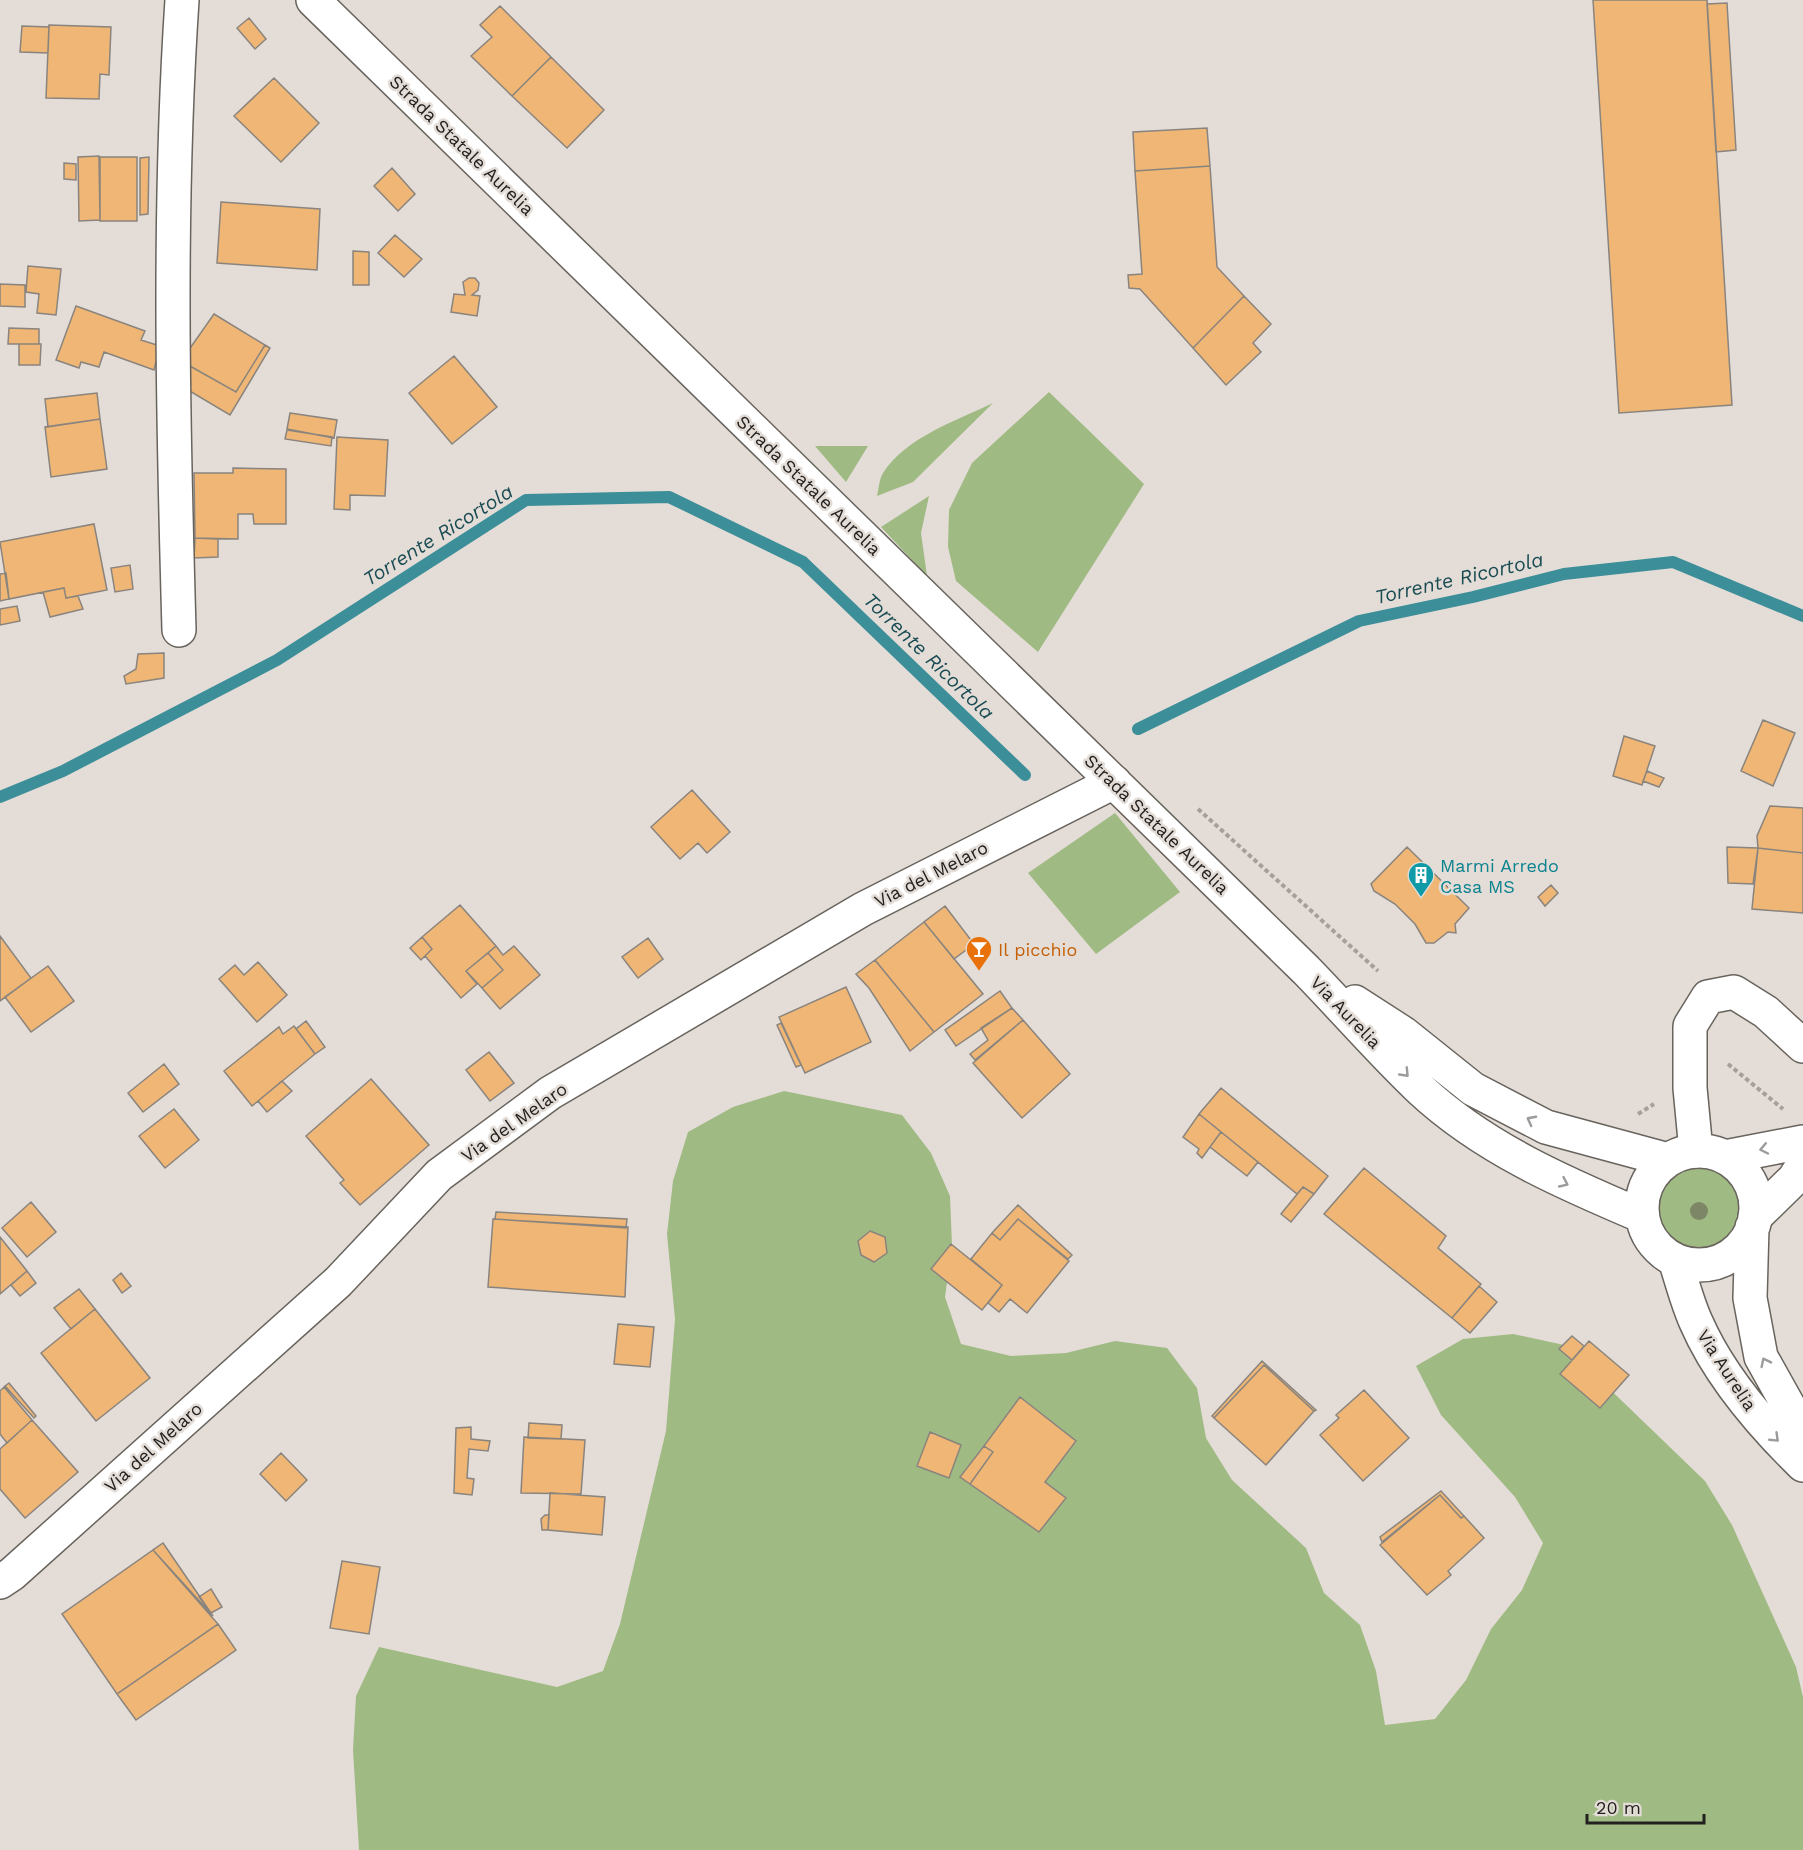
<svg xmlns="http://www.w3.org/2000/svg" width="1803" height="1850" viewBox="0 0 1803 1850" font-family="'Work Sans',sans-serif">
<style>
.green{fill:#a0ba84}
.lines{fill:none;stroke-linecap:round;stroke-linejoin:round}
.stream{stroke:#3c8e99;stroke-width:12}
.building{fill:#efb675;stroke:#8a847e;stroke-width:1.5}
.minor-casing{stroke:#68635d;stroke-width:36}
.major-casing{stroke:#68635d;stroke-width:36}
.path{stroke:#a6a09b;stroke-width:4;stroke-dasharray:4.5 3;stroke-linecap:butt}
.minor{stroke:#fff;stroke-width:33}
.major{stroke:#fff;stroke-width:33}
.tree{fill:#7d8666}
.oneway{stroke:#9c9b9a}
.labels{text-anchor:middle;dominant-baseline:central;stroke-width:5;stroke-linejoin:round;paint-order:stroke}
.street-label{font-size:18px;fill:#23211f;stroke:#e4ddd7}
.culture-label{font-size:18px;fill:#0d838f;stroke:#e4ddd7;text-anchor:start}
.food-label{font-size:18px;fill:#c56008;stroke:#e4ddd7;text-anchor:start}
.water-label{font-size:20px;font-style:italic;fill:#1a4c54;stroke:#e4ddd7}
</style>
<rect width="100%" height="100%" fill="#e4ddd7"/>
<!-- green -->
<path class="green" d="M1049,392L1144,484L1038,652L956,581L948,547L949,510L972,463Z
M993,403L913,482L877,496C879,489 879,479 883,473C906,437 956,421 993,403Z
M815,446H868L846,482Z
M929,496L921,533L927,576L881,527Z
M1115,813L1180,892L1096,954L1028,873Z
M784,1091L902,1115L931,1153L950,1196L952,1246L945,1297L961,1344L1011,1356L1066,1353L1115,1341L1167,1348L1197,1388L1206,1438L1232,1480L1306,1548L1324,1593L1360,1625L1376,1671L1385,1725L1435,1719L1466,1680L1491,1629L1522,1590L1543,1543L1515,1497L1441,1415L1416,1366L1463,1339L1513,1334L1564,1345L1705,1481L1732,1525L1796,1667L1803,1697V1850H359L353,1750L356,1696L379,1647L557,1687L603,1671L620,1624L666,1431L675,1319L667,1234L673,1181L688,1132L733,1107Z
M1650 1209a47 47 0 1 1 94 0a47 47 0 1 1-94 0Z"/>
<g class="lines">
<!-- stream -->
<path class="stream" d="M1138,729L1359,621L1473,597L1564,574L1673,562L1803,616
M0,797L63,771L277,660L526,500L669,497L803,562L1025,775"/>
</g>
<!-- building -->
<path class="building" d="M1593,0H1707L1732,405L1619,413Z
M1727,3L1736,150L1716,152L1707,4Z
M500,6L551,57L512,96L471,56L492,37L480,25Z
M249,18L266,39L255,49L237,28Z
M49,25L111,27L109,75L100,74L99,99L46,98Z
M22,26L49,27L48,53L20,52Z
M551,57L604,110L567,148L512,96Z
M274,78L319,123L281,162L234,116Z
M1207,128L1210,166L1135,171L1133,132Z
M99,156L100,220L79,221L78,157Z
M100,157H137V221H100Z
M149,157L148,214L140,215V158Z
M64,163L76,164V180L64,179Z
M1210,166L1217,267L1244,296L1193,348L1140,289L1129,288L1128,275L1142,274L1135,171Z
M392,168L415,194L398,211L374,186Z
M221,202L320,209L317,270L217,263Z
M395,235L422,259L404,277L378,253Z
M353,251L369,252V285H353Z
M28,266L61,269L56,315L37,313L39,294L26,292Z
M469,278H475L479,283L478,290L472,295L480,296L477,316L451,312L454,294L465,295L463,282Z
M0,284L25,285V307L0,306Z
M1244,296L1271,324L1253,343L1261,352L1226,385L1193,348Z
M76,306L145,331L141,340L160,346L154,370L104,352L99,367L81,362L79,368L56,360Z
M214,314L265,345L236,392L181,361Z
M9,328L39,329V344H8Z
M19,344H41L40,365H19Z
M265,345L270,348L230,415L188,390L181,361L236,392Z
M454,356L497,407L452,444L409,393Z
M97,393L100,419L48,427L45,399Z
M290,413L337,420L334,438L287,429Z
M100,419L107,469L51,477L45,427Z
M287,430L332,437L331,446L285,439Z
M337,437L388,440L385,496L350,495V510L334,509Z
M233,468L286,469V524H254L253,514H238V539L195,538L194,473H233Z
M94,524L107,590L66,598L64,588L9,599L0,542Z
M195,538L218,539V557L194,558Z
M130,565L133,589L115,592L111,568Z
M6,573L9,599L0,601V574Z
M64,588L66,598L78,596L83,609L50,617L43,592Z
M17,606L20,621L0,625V609Z
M164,653V678L126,684L124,676L136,669L138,654Z
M1763,720L1795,733L1773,786L1741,771Z
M1624,736L1655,746L1642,785L1613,776Z
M1647,771L1664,778L1659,787L1643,781Z
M692,790L730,832L707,853L698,843L680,859L651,827Z
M1770,806L1803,808V853L1758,848L1757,836Z
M1407,847L1469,908L1455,924L1456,933L1448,932L1434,943H1426L1415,924L1395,904L1374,891L1371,884Z
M1727,847L1758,848L1753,884L1728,883Z
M1758,848L1803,853V913L1752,909Z
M1551,885L1558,893L1545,906L1538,897Z
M460,905L496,946L466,971L477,984L461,998L425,956L432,949L422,937Z
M945,906L974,944L954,959L924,922Z
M924,922L983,994L934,1032L875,960Z
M0,936L31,978L0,1001Z
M422,937L432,949L421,960L410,948Z
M648,938L663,959L638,978L622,957Z
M496,946L503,955L514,946L540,975L500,1009L482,988L503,970L488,953Z
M488,953L503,970L482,988L466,971Z
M875,960L934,1032L910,1051L869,988L856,974Z
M258,962L287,995L257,1022L219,979L235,965L244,975Z
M48,966L74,1001L31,1032L5,997Z
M846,987L871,1042L805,1073L779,1017Z
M1000,991L1012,1008L956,1046L945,1030Z
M1012,1008L1023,1020L975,1060L970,1054L988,1040L981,1028Z
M1023,1020L1070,1074L1022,1118L973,1063Z
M306,1021L325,1047L315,1054L296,1029Z
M781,1023L801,1065L796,1067L777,1025Z
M294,1026L315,1054L252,1106L224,1071L279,1027L283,1034Z
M489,1052L514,1083L490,1101L466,1070Z
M164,1064L179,1084L143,1112L128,1093Z
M371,1079L429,1145L360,1205L340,1183L344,1180L306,1136Z
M282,1081L292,1091L267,1112L258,1101Z
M1221,1088L1328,1176L1314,1194L1303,1187L1297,1194L1199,1114Z
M174,1109L199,1140L165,1168L139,1136Z
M1199,1114L1221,1132L1202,1158L1197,1153L1199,1149L1183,1137Z
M1221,1132L1258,1162L1247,1176L1210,1147Z
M1364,1168L1446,1236L1438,1248L1481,1284L1452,1318L1324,1214Z
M1303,1187L1314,1194L1291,1222L1281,1214Z
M31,1202L56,1232L27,1257L2,1228Z
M1018,1205L1072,1255L1068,1259L1018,1219L1000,1240L992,1233Z
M496,1212L627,1219L626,1228L495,1219Z
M493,1219L628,1227L625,1297L488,1287Z
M1018,1219L1069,1261L1027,1313L1010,1299L999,1312L988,1303L1002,1285L971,1259L992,1233L1000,1240Z
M870,1231L885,1237L887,1253L874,1262L861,1255L858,1241Z
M0,1237L27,1271L0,1294Z
M951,1244L1002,1285L982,1310L931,1269Z
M27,1271L36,1283L20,1296L11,1285Z
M121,1273L131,1286L122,1293L113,1280Z
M1479,1286L1497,1302L1470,1333L1452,1318Z
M79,1289L95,1309L71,1329L54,1308Z
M95,1309L150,1378L96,1421L41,1353Z
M618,1324L654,1327L650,1367L614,1364Z
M1572,1336L1584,1346L1572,1360L1559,1349Z
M1589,1341L1629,1375L1600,1408L1560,1374Z
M1262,1361L1316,1410L1314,1411L1264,1365L1214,1418L1212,1416Z
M1264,1365L1314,1411L1266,1465L1214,1418Z
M9,1383L36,1416L34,1418L5,1386Z
M4,1387L32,1420L7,1443L0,1434V1391Z
M1364,1390L1409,1438L1363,1481L1320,1435L1339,1418L1336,1415Z
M1020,1397L1076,1441L1045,1482L1066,1498L1039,1532L970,1484L993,1452L984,1446Z
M32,1420L78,1472L25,1518L0,1489V1449Z
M529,1423L562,1425L561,1439L528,1438Z
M471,1427V1439L490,1441L488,1451L469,1449L467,1478L474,1479L472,1495L454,1493L456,1428Z
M930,1432L961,1445L949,1478L917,1466Z
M524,1437L585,1440L581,1494L521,1493Z
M984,1446L993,1452L970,1484L960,1477Z
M281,1453L307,1480L286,1501L260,1474Z
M1441,1491L1464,1516L1461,1518L1440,1495L1382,1542L1380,1537Z
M550,1493L605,1497L602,1535L548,1530Z
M1440,1495L1461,1518L1464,1516L1484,1538L1448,1571L1451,1575L1427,1595L1380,1545Z
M545,1515H549L548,1530H542L541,1519Z
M163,1543L213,1616L153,1550Z
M153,1550L218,1624L117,1694L62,1614Z
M342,1561L380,1567L369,1634L330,1628Z
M211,1589L222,1607L211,1613L199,1597Z
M218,1624L236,1650L136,1720L117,1694Z"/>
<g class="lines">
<!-- minor casing -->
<g class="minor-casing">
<path id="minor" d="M179,630C173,420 168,210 182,0
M1696,1151L1690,1088V1026L1708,997L1734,992L1766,1012L1803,1046
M1725,1157L1803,1142
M1755,1217L1794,1179L1803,1165
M0,1582L12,1574L338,1282L439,1175L550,1093L863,909L1114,782"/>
</g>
<!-- major casing -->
<g class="major-casing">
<path id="major" d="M313,0L1306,970C1344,1009 1381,1052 1420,1089C1483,1148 1564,1183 1642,1216
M1355,1002L1403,1033L1473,1089L1546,1127L1668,1160
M1642 1208a57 57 0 1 1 114 0a57 57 0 1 1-114 0Z
M1752,1227L1750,1298L1761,1357L1803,1432
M1675,1260C1682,1281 1687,1302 1696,1322C1719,1375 1762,1425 1803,1465"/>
</g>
<!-- path -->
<path class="path" d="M1198,809L1378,971
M1728,1064L1783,1109
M1638,1114L1654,1104"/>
<!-- minor -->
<use href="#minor" class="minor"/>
<!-- major -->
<use href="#major" class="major"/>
</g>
<!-- trees -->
<circle class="tree" cx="1699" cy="1211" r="9"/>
<!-- one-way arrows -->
<defs><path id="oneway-chevron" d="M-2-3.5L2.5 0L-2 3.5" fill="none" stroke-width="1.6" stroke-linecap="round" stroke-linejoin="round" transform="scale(1.5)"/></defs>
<g class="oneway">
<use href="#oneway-chevron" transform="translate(1405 1073) rotate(46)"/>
<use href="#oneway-chevron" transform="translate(1531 1120) rotate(-152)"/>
<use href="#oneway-chevron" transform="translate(1764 1149) rotate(168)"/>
<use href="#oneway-chevron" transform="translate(1564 1183) rotate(25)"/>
<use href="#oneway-chevron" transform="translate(1765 1362) rotate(-116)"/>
<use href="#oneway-chevron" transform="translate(1775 1438) rotate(44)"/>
</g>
<!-- icons -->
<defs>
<g id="building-pin" transform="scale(1.35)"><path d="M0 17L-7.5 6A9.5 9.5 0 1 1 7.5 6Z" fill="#0f9aa8" stroke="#e4ddd7"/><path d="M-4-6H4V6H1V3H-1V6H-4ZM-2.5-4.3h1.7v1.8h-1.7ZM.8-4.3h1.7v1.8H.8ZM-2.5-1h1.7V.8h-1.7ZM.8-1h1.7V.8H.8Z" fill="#fff"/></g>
<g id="bar-pin" transform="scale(1.35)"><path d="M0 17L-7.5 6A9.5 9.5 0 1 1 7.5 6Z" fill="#e8710a" stroke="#e4ddd7"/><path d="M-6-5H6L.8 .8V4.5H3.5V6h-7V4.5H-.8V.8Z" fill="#fff"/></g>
</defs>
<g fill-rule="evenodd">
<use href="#building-pin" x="1421" y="875"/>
<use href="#bar-pin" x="979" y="949"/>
</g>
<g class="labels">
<!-- street labels -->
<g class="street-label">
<text transform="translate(462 145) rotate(44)">Strada Statale Aurelia</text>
<text transform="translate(809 485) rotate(44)">Strada Statale Aurelia</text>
<text transform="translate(1157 824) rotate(44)">Strada Statale Aurelia</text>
<text transform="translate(931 874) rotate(-27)">Via del Melaro</text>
<text transform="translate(1346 1012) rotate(46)">Via Aurelia</text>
<text transform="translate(514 1122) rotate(-35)">Via del Melaro</text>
<text transform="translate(1727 1370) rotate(57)">Via Aurelia</text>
<text transform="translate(153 1447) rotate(-42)">Via del Melaro</text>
</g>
<!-- culture labels -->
<g class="culture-label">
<text x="1440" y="865">Marmi Arredo<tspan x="1440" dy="21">Casa MS</tspan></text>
</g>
<!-- food labels -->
<g class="food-label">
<text x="998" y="949">Il picchio</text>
</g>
<!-- water labels -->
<g class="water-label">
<text transform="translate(438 535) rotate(-32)">Torrente Ricortola</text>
<text transform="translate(1459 578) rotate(-13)">Torrente Ricortola</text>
<text transform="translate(929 656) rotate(44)">Torrente Ricortola</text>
</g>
</g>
<!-- scale -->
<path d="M1587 1814v9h117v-9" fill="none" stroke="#23211f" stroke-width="3"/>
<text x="1596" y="1814" font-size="18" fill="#23211f" stroke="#e4ddd7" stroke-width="4.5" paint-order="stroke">20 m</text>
</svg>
